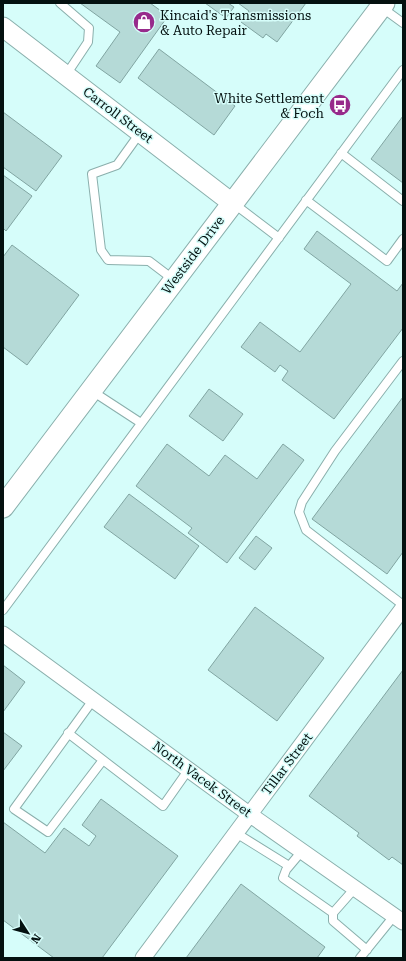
<svg xmlns="http://www.w3.org/2000/svg" width="406" height="961" viewBox="0 0 406 961" font-family="'Roboto Serif',serif">
<style>
.building{fill:#b5dad7;stroke:#81a5a2}
.lines{fill:none;stroke-linecap:round;stroke-linejoin:round}
.service-casing{stroke:#8aafac;stroke-width:10}
.minor-casing{stroke:#8aafac;stroke-width:17}
.tertiary-casing{stroke:#8aafac;stroke-width:21}
.secondary-casing{stroke:#8aafac;stroke-width:23}
.service{stroke:#fff;stroke-width:8}
.minor{stroke:#fff;stroke-width:15}
.tertiary{stroke:#fff;stroke-width:19}
.secondary{stroke:#fff;stroke-width:21}
.labels{text-anchor:middle;dominant-baseline:central;stroke-width:3;stroke-linejoin:round;paint-order:stroke}
.poi-label{font-size:13px;fill:#041110;stroke:#d6fdfa;text-anchor:start}
.street-label{font-size:13px;fill:#041110;stroke:#d6fdfa}
</style>
<rect width="100%" height="100%" fill="#d6fdfa"/>
<!-- building -->
<path class="building" d="M80,3H150L168,16L120,83L96,66L120,32Z
M205,3H228L234,7L226,18Z
M238,3H306L277,42L266,34L263,38L241,22L249,11Z
M159,49L235,106L214,135L138,78Z
M3,112L62,156L36,191L3,167Z
M403,116V183L371,159Z
M3,175L32,196L6,231L3,228Z
M317,231L397,291L403,283V328L334,419L282,380L288,371L280,365L275,372L241,347L260,322L300,352L351,284L304,249Z
M12,245L79,295L27,365L3,347V257Z
M209,389L243,414L223,441L189,416Z
M403,397V552L387,574L312,519Z
M167,444L209,476L225,455L257,479L283,444L304,460L227,563L188,533L192,528L136,486Z
M129,494L199,546L175,579L104,527Z
M256,536L272,548L255,570L239,558Z
M255,607L324,658L277,721L208,670Z
M3,665L25,682L3,712Z
M403,670V865L392,857L389,860L357,836L359,833L309,796Z
M3,732L22,746L3,771Z
M101,799L178,856L102,958H54L3,920V822L45,853L64,828L89,846L96,836L82,825Z
M241,884L325,947L317,958H186Z"/>
<g class="lines">
<!-- service casing -->
<g class="service-casing">
<path id="service" d="M60,3L89,28L88,42L66,75
M381,7L403,23
M140,133L117,165L92,174L101,250L108,260L149,261L174,280
M341,153L403,201
M306,200L387,261L403,239
M233,203L279,238
M403,361L335,451L302,502L299,512L306,530L403,605
M92,391L141,423
M3,610L403,70
M93,700L14,809L48,832L103,760L163,806L189,769
M68,733L103,760
M236,833L289,866
M302,851L286,870L283,878L333,913
M355,888L333,913V921L367,950
M360,958L394,916"/>
</g>
<!-- minor casing -->
<g class="minor-casing">
<path id="minor" d="M3,634L249,814L403,922
M143,958L403,608"/>
</g>
<!-- tertiary casing -->
<g class="tertiary-casing">
<path id="tertiary" d="M3,27L232,203"/>
</g>
<!-- secondary casing -->
<g class="secondary-casing">
<path id="secondary" d="M3,507L384,3"/>
</g>
<!-- service -->
<use href="#service" class="service"/>
<!-- minor -->
<use href="#minor" class="minor"/>
<!-- tertiary -->
<use href="#tertiary" class="tertiary"/>
<!-- secondary -->
<use href="#secondary" class="secondary"/>
</g>
<!-- icons -->
<defs>
<g id="shop-disc" transform="scale(1.15)"><circle r="9.5" fill="#972a8b" stroke="#d6fdfa"/><path d="M-5-2.5h2.3a2.7 3.5 0 0 1 5.4 0H5L5.5 6h-11ZM-1.5-2.5h3a1.5 2.3 0 0 0-3 0Z" fill="#fff"/></g>
<g id="bus-disc" transform="scale(1.15)"><circle r="9.5" fill="#972a8b" stroke="#d6fdfa"/><path d="M-5-6H5V4H4V6H2V4H-2V6H-4V4H-5ZM-3.5-4V0h7V-4ZM-3.5 1.2v1.5H-2V1.2ZM2 1.2v1.5H3.5V1.2Z" fill="#fff"/></g>
</defs>
<g fill-rule="evenodd">
<use href="#shop-disc" x="144" y="22"/>
<use href="#bus-disc" x="340" y="105"/>
</g>
<g class="labels">
<!-- poi labels -->
<g class="poi-label">
<text x="160" y="15">Kincaid's Transmissions<tspan x="160" dy="15">&amp; Auto Repair</tspan></text>
<text x="324" y="98" text-anchor="end">White Settlement<tspan x="324" dy="15">&amp; Foch</tspan></text>
</g>
<!-- street labels -->
<g class="street-label">
<text transform="translate(118 115) rotate(37)">Carroll Street</text>
<text transform="translate(193 255) rotate(-53)">Westside Drive</text>
<text transform="translate(287 764) rotate(-53)">Tillar Street</text>
<text transform="translate(202 779) rotate(36)">North Vacek Street</text>
</g>
</g>
<!-- border -->
<rect width="406" height="961" fill="none" stroke="#041110" stroke-width="8"/>
<!-- north arrow -->
<g transform="translate(28 933) rotate(126)" stroke="#d6fdfa" stroke-width="3" paint-order="stroke">
<path d="M0-3L7 15L0 10L-7 15Z" fill="#041110"/>
<text y="-6" font-size="11" font-weight="bold" text-anchor="middle" fill="#041110">N</text>
</g>
</svg>
